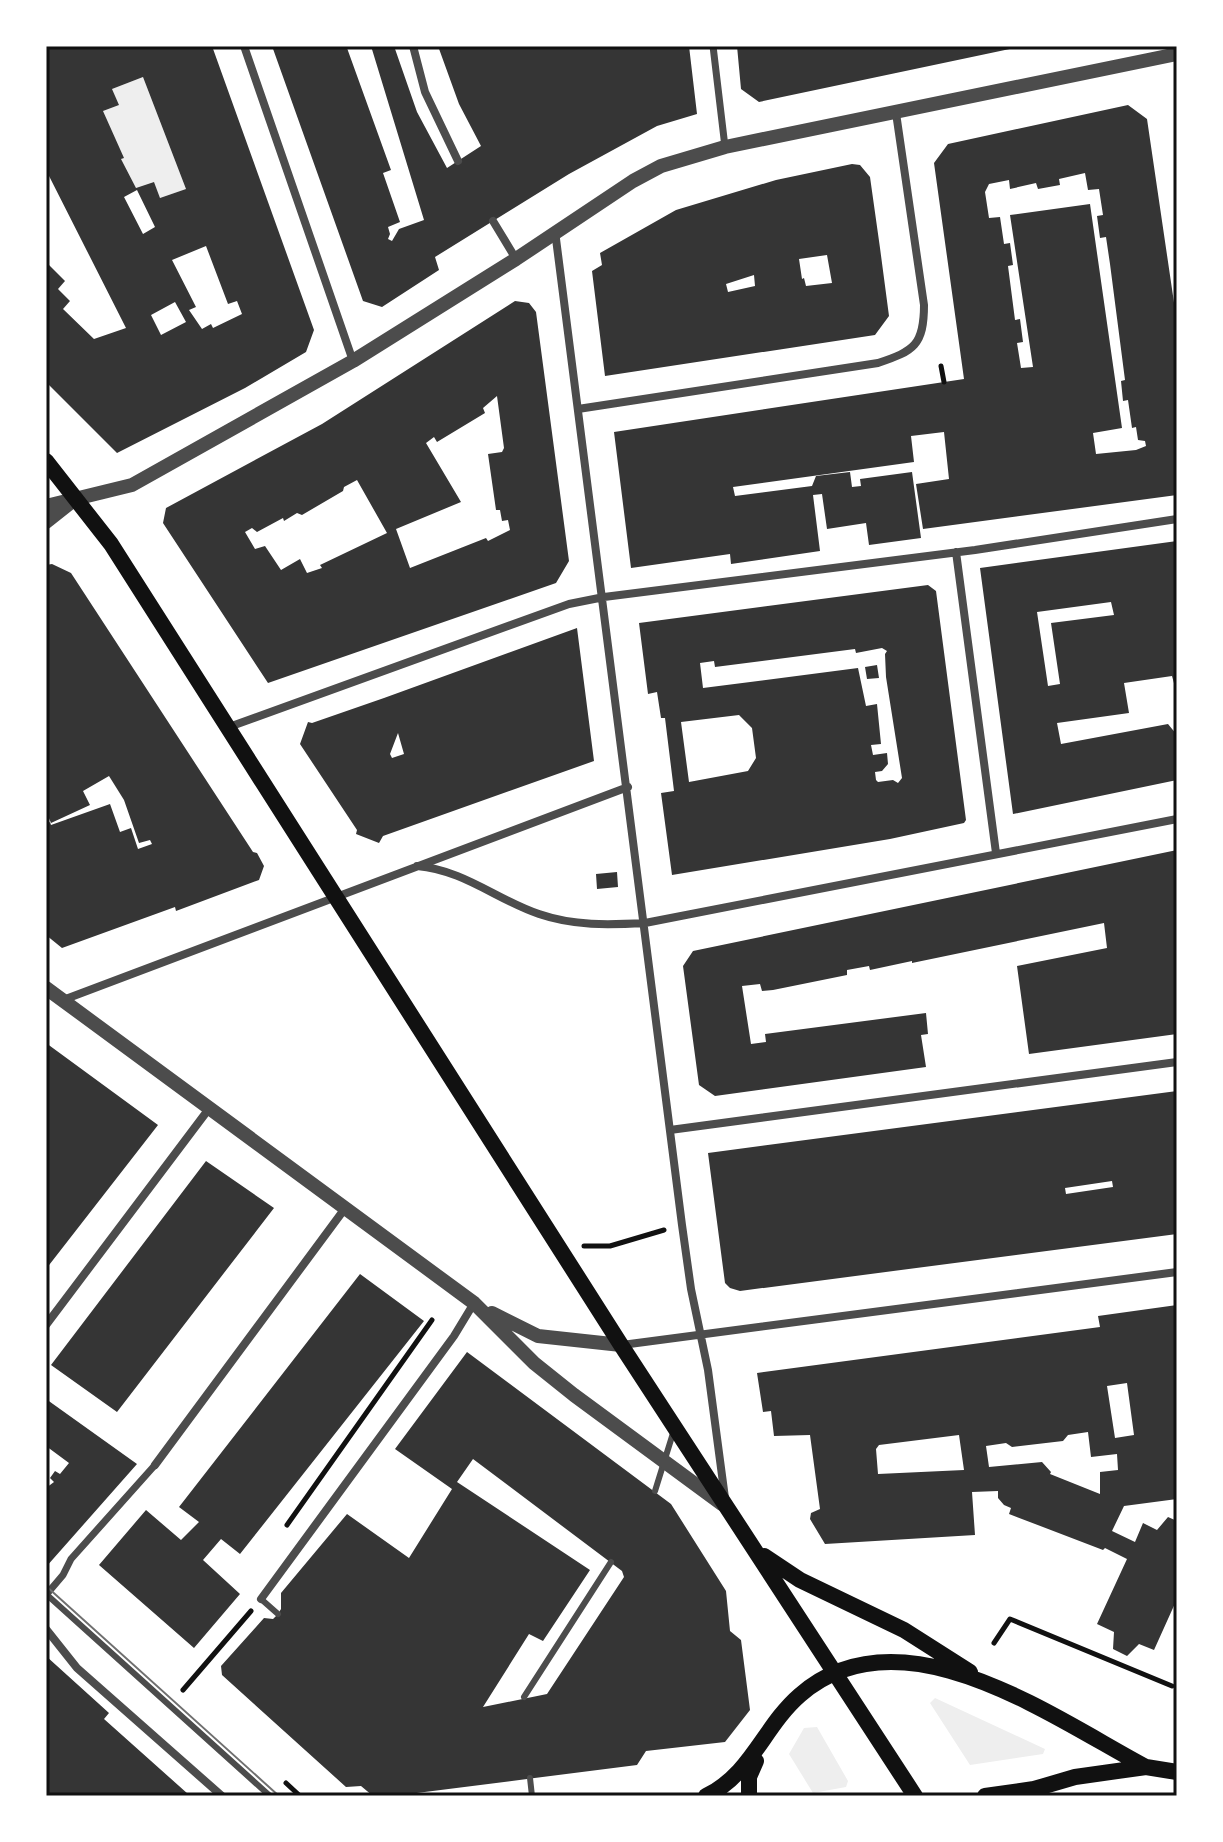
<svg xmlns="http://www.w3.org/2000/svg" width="1223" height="1842" viewBox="0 0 1223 1842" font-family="'Asap Condensed',sans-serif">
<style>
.green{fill:#eee}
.building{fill:#353535;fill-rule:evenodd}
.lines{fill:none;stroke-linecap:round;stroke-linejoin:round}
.path{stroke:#111;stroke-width:5}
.service{stroke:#4c4c4c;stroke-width:6}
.pedestrian{stroke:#4c4c4c;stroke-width:7}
.minor{stroke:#4c4c4c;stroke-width:8}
.tertiary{stroke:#4c4c4c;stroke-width:14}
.secondary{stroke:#111;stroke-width:16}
.tram{stroke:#707070;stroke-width:2}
.neatline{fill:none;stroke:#111;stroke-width:3}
</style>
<rect width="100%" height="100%" fill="#fff"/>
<!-- green -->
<path class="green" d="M143,77L186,189L160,198L154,182L136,188L121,159L123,157L103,111L119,105L112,89Z
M935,1698L1045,1749L1043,1754L970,1765L930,1703Z
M817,1727L848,1781L846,1787L813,1793L789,1754L804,1728Z"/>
<!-- building -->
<path class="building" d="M46,46H212L314,330L306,352L245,388L117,453L46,382V262L65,281L58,289L70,301L63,309L94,339L126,328L46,170ZM143,77L186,189L160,198L154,182L136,188L121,159L124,158L103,111L119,105L112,89ZM137,190L155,227L143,234L124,197ZM206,246L228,304L237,301L242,314L213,328L211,324L202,329L189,310L196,307L172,260ZM175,302L186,322L161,335L151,315Z
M272,46H353L347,48L391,170L383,173L400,222L388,227L390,234L388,239L392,241L399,229L424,220L371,46H394L417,112L447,168L481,146L459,104L438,46H689L697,114L657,126L569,174L435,257L439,270L382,307L363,301Z
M737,46H1018L1019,47L759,102L741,89Z
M1128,105L1147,119L1177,323V495L923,529L916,484L949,479L944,432L911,436L914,462L733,487L735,496L812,486L816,476L850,472L852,487L861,486L860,479L912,472L921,538L869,545L866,523L827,529L822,494L813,495L820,551L731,564L730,554L631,568L614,432L964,379L934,163L948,144ZM1085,173L1088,190L1099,189L1103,215L1097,216L1100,238L1106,237L1110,264L1125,380L1121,381L1123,401L1128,400L1132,428L1136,427L1138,440L1145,441L1146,446L1136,450L1096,454L1093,433L1122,428L1090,204L1010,215L1033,367L1021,368L1017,343L1023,342L1020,319L1015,320L1008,266L1013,265L1010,243L1004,244L1000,217L989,218L985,192L989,184L1009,180L1010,189L1036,183L1038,189L1060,185L1059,179Z
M852,164L860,165L870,177L880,248L889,316L875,335L605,376L592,271L602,265L600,253L676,210L776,180ZM827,255L832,283L806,286L804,278L802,279L799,259ZM754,275L755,286L728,292L726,284Z
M515,301L529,303L536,312L569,561L556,583L268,683L163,523L166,508L322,424ZM497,396L504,448L502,452L488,454L496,510H500L502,521L508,520L510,530L488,541L486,538L410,568L396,529L461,502L426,443L434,437L437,442L485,413L483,408ZM357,480L387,533L320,565L322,568L307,573L300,559L281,570L265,546L255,549L245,532L252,528L257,532L283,518L284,521L297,513L302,515L343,491L344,487Z
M1177,541V694L1172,676L1124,683L1129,713L1057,723L1061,744L1168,724L1177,735V780L1013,814L980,568ZM1111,602L1114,615L1051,623L1060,684L1048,686L1037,612Z
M52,564L71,573L253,852L257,853L264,866L259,880L176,911L175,907L62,948L46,935V824L50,822L51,825L110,804L120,832L131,828L138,849L152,844L150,840L139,843L124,800L109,776L83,791L90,805L51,823L46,811V565Z
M928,585L936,591L966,820L964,823L890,839L672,875L661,793L674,791L665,718H661L657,692L648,694L639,623ZM882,648L887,651L885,654L886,677L902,778L898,783L893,780L878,782L876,780L875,772L882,771L888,764L887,753L873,755L871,745L881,744L877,704L866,706L858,668L703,688L700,663L714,661L715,667L855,649L856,653ZM739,715L752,728L756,758L748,771L689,782L681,722Z
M577,628L594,761L383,836L379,843L356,834L357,830L300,744L308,722L312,723L384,698ZM398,733L404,754L392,758L390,754Z
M877,665L879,678L867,679L865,667Z
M1177,850V1034L1029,1054L1017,966L1107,948L1104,923L912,963V961L870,970L869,966L847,970V975L773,990L762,991L760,984L742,986L751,1044L766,1042L765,1034L926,1013L928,1034L921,1035L926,1067L715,1096L699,1085L683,966L693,951Z
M617,872L618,887L597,889L596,874Z
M46,1043L158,1125L46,1269Z
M1177,1091V1234L740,1291L730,1288L725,1283L708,1153ZM1112,1181L1113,1187L1066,1194L1065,1188Z
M206,1161L274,1208L117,1412L51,1365Z
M360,1274L424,1321L240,1554L221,1539L203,1560L240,1594L194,1648L99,1565L146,1510L181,1540L199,1522L179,1507Z
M1177,1305V1499L1124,1506L1112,1531L1135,1542L1143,1523L1157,1530L1168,1517L1177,1521V1599L1154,1650L1139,1644L1127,1656L1113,1649L1114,1632L1097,1624L1127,1559L1105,1548L1103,1550L1009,1514L1011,1508L1004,1505L998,1498V1491L972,1492L975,1535L825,1544L810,1519L811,1513L820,1509L810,1435L774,1436L771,1411L763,1412L757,1373L1100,1327L1098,1316ZM1127,1383L1134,1435L1115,1438L1107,1386ZM1088,1432L1091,1457L1117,1454L1118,1470L1100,1472V1494L1050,1474L1051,1472L1042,1462L989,1467L986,1446L1006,1443L1012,1447L1063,1441L1068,1435ZM959,1435L964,1470L878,1474L876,1449L879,1445Z
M467,1352L671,1504L726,1591L730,1631L741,1640L750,1710L725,1742L646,1751L637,1765L393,1796H373L361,1786L346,1787L222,1675L221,1666L264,1618L273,1619L278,1614L281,1609V1593L347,1514L409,1558L452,1489L395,1449ZM473,1459L622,1571L624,1577L547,1694L483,1707L529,1634L543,1641L590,1570L457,1482Z
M46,1399L137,1464L46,1567V1488L54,1482L50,1478L55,1471L60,1474L69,1463L46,1446Z
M46,1656L109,1713L104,1719L188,1794L187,1796H48Z"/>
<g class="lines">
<!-- path -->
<path class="path" d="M941,366L944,382
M584,1246H610L664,1230
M287,1525L432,1320
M994,1643L1010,1619L1172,1686
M183,1690L251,1611
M286,1783L300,1796"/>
<!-- service -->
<path class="service" d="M655,1491L674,1430
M46,1594L270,1796
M261,1599L278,1614
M524,1697L611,1562
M530,1778L532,1796"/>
<!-- pedestrian -->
<path class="pedestrian" d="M713,46L725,147
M46,1595L63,1575L71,1559L155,1465"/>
<!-- minor -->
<path class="minor" d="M244,46L353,361
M413,46L425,92L458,161
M493,221L516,259
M555,231L682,1225L691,1289L708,1370L725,1498
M578,409L878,363C914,351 924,345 924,305L896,113
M956,552L996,853
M229,727L569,604L604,597L975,550L1177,519
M417,866C464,870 497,900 539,914C574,926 608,925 645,923L1177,819
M63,1000L628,787
M670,1130L1177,1062
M46,1325L208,1110
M622,1345L1177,1272
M155,1465L346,1207
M261,1599L454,1336L474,1303
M46,1629L77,1668L222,1796"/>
<!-- tertiary -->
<path class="tertiary" d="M46,506L132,485L353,361L516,259L633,181L661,166L725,147L1177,54
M46,522L70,503
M46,988L474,1303L534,1363L574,1395L722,1504
M492,1313L538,1336L621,1345"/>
<!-- secondary -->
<path class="secondary" d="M46,461L111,544L621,1345L915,1796
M764,1556L800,1580L904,1630L970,1672
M706,1796C751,1775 764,1726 800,1695C901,1607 1052,1717 1146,1767
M749,1796V1777L756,1761
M985,1796L1034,1789L1075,1777L1146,1767L1177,1772"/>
<!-- tram -->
<path class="tram" d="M46,1586L279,1796"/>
</g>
<!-- border -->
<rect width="1223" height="1842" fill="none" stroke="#ffffff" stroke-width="96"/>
<rect x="48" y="48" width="1127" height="1746" class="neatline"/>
</svg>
